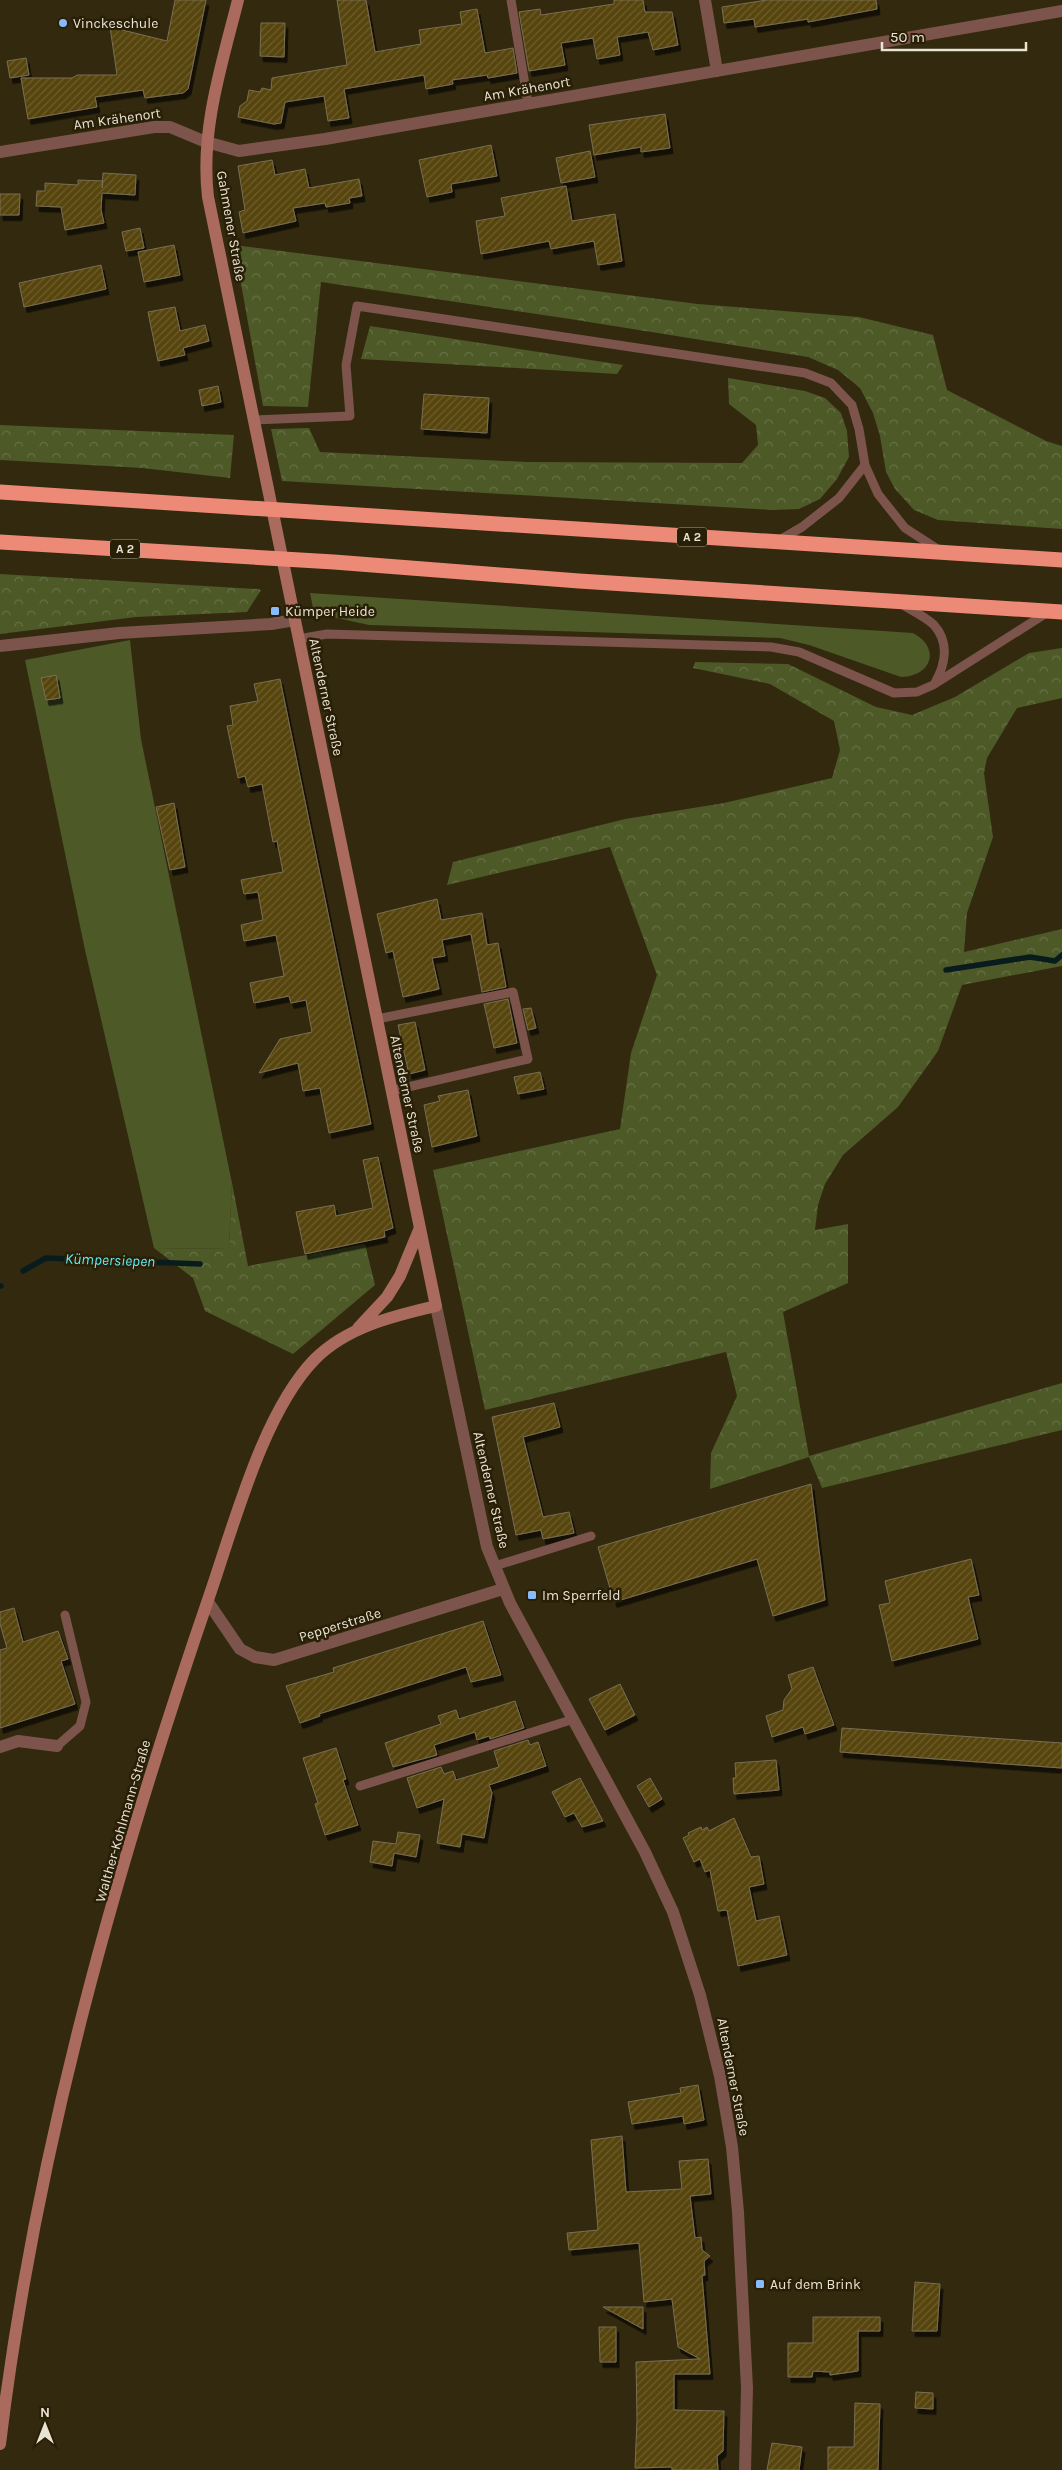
<svg xmlns="http://www.w3.org/2000/svg" width="1062" height="2470" viewBox="0 0 1062 2470" font-family="Karla,sans-serif">
<style>
.green{fill:#4d5927}
.forest{fill:url(#forest-crowns)}
.lines{fill:none;stroke-linecap:round;stroke-linejoin:round}
.stream{stroke:#091c1d;stroke-width:5.5}
.building{fill:url(#building-hatch);stroke:#796f53;filter:url(#shadow)}
.service{stroke:#7c544c;stroke-width:9}
.minor{stroke:#7c544c;stroke-width:12}
.secondary{stroke:#aa6a5e;stroke-width:12}
.motorway{stroke:#ed8a77;stroke-width:15}
.poi-dot{fill:#87bbfb;stroke:#291f06;stroke-width:2}
.labels{text-anchor:middle;dominant-baseline:central;stroke-width:5;stroke-linejoin:round;paint-order:stroke}
.shield{fill:#291f06;stroke:#afa896;stroke-width:1}
.shield-label{font-size:12px;font-weight:bold;fill:#e9e3d4}
.poi-label{font-size:14px;fill:#e9e3d4;stroke:#291f06;text-anchor:start}
.street-label{font-size:14px;fill:#e9e3d4;stroke:#291f06}
.water-label{font-size:15px;font-style:italic;fill:#5ceef5;stroke:#291f06}
</style>
<defs>
<pattern id="forest-crowns" width="20" height="18" patternUnits="userSpaceOnUse" patternTransform="scale(1.25)"><rect width="20" height="18" fill="#4d5927"/><path d="M2 6a3 3 0 1 1 6 0M12 15a3 3 0 1 1 6 0" fill="none" stroke="#677145"/></pattern>
<pattern id="building-hatch" width="6" height="6" patternUnits="userSpaceOnUse" patternTransform="scale(1.25)"><rect width="6" height="6" fill="#56440c"/><path d="M-1 1l2-2M0 6l6-6M5 7l2-2" fill="none" stroke="#6e5f2e"/></pattern>
<filter id="shadow"><feDropShadow dx="3" dy="5.5" stdDeviation="0" flood-color="#0009"/></filter>
</defs>
<rect width="100%" height="100%" fill="#32290f"/>
<!-- green -->
<path class="green" d="M310,593L913,633C941,648 932,676 901,677L809,645L780,638L369,625L314,613Z
M130,640L141,739L232,1183L229,1249L154,1248L85,950L25,660Z"/>
<!-- forest -->
<path class="forest" d="M234,245L698,304L859,317L933,335L947,390L1046,441L1062,446V529L938,520L914,510L895,489L886,472L880,436L873,413L860,388L838,370L808,357L570,319L321,282L308,407L263,406Z
M370,326L623,365L617,374L361,359Z
M728,378L805,391L825,398L841,413L847,431L849,457L837,479L820,499L799,509L773,510L282,481L271,429L309,428L320,452L527,462L742,463L758,445L756,425L729,404Z
M0,425L234,435L230,478L142,468L0,460Z
M0,574L257,589L261,590L247,612L136,617L0,634Z
M1062,648V698L1017,708L987,758L984,773L993,837L967,913L964,952L1062,929V966L962,985L938,1051L898,1107L843,1155L825,1184L818,1205L815,1230L848,1224V1283L783,1312L809,1456L1062,1383V1430L822,1488L809,1457L710,1489L711,1453L737,1396L726,1352L485,1410L433,1170L620,1129L631,1053L657,975L610,847L447,885L453,862L625,819L724,803L832,778L840,750L834,721L770,684L693,668L695,662L788,664L876,707L912,715L955,697L1029,653Z
M232,1183L248,1266L365,1244L375,1285L293,1354L205,1311L193,1278L154,1248L229,1249Z"/>
<g class="lines">
<!-- stream -->
<path class="stream" d="M946,970L1030,957L1055,961L1062,955
M23,1271L46,1258L200,1264
M0,1286H1"/>
</g>
<!-- building -->
<path class="building" d="M175,0H206L188,89L183,93L145,98L143,90L95,97L97,107L28,119L21,78H72L77,75H117L110,27L167,41Z
M337,0H366L375,52L421,44L419,30L462,24L460,12L477,9L485,53L513,48L517,73L488,78L487,75L452,80L453,84L426,89L424,75L344,89L349,118L328,121L324,96L285,102L281,123L274,124L238,117L240,106L247,101L249,90L260,92L262,88L271,90L272,78L347,65Z
M614,0H643L645,12H672L678,45L653,50L648,32L617,37L620,55L597,59L593,38L561,43L565,65L529,71L519,12L540,9L541,15L614,4Z
M767,0H876L877,9L808,22V19L755,27L754,19L724,23L722,7Z
M261,23H285L284,57L260,56Z
M26,58L29,75L10,78L7,61Z
M665,114L670,148L641,152V147L594,155L589,125Z
M491,145L497,176L451,184L452,192L427,197L419,160Z
M590,151L595,177L561,183L556,158Z
M272,160L275,175L305,169L309,188L359,179L362,196L349,198L350,203L326,207L325,203L293,208L296,221L243,233L239,212L245,210L238,166Z
M103,173L136,175L135,195L102,193L101,210L104,223L65,230L61,207L36,206L37,191H45V183L78,185V180L103,181L102,188Z
M566,186L572,221L615,214L622,261L598,265L594,241L551,249L549,241L481,254L476,221L505,216L501,198Z
M0,194H20L19,215H0Z
M140,228L144,248L126,251L122,232Z
M174,245L180,275L144,282L138,252Z
M101,265L106,289L24,307L19,283Z
M175,307L180,331L205,325L209,341L183,348L185,355L158,361L148,312Z
M218,386L221,402L202,406L199,390Z
M424,394L489,398L487,433L421,429Z
M56,675L60,698L46,700L41,678Z
M280,679L371,1124L329,1133L320,1088L303,1091L298,1063L259,1073L280,1039L312,1032L306,1000L291,1003L289,996L254,1003L250,983L284,976L276,935L244,941L241,925L263,920L258,892L244,894L241,880L283,872L277,841L273,842L262,784L248,787L245,776L238,778L227,726L233,725L230,706L258,701L254,684Z
M174,803L185,867L170,870L156,807Z
M437,899L441,920L482,913L487,945L498,943L506,987L482,992L471,934L442,940L445,956L432,958L439,989L403,997L393,951L386,953L377,914Z
M508,999L517,1043L494,1048L484,1004Z
M531,1008L536,1028L528,1030L523,1009Z
M415,1022L425,1070L409,1074L398,1025Z
M540,1072L544,1089L518,1094L514,1077Z
M468,1090L477,1136L432,1147L424,1105L440,1101L438,1096Z
M378,1157L393,1228L384,1231L385,1237L305,1254L296,1212L334,1205L336,1216L373,1208L363,1160Z
M554,1403L560,1427L523,1437L543,1517L569,1512L574,1533L543,1539L541,1530L516,1535L492,1417Z
M811,1484L825,1600L773,1616L757,1559L614,1602L598,1547Z
M971,1559L979,1595L968,1597L978,1639L892,1661L879,1605L890,1603L885,1581Z
M14,1608L23,1642L58,1631L68,1659L61,1661L75,1704L0,1728V1650L7,1648L0,1624V1612Z
M483,1621L501,1675L471,1682L466,1667L319,1714L320,1716L300,1723L286,1686L334,1672L333,1668Z
M813,1667L834,1725L805,1734L803,1727L772,1737L766,1716L783,1710L784,1700L792,1689L788,1675Z
M620,1684L635,1715L605,1730L589,1699Z
M515,1701L524,1728L490,1739L489,1736L477,1740L475,1732L434,1745L437,1755L393,1767L385,1743L441,1724L438,1716L456,1710L459,1719Z
M842,1728L1062,1743V1768L840,1752Z
M528,1740L530,1745L538,1742L546,1766L489,1785L492,1793L484,1838L462,1834L460,1847L437,1843L444,1799L417,1808L407,1778L441,1767L444,1774L453,1771L456,1780L499,1767L494,1751Z
M336,1748L346,1779L343,1780L358,1825L325,1835L315,1804L318,1803L303,1758Z
M776,1760L779,1790L734,1794L733,1778H736L735,1763Z
M580,1778L603,1821L582,1827L574,1813L565,1817L552,1792Z
M650,1778L662,1799L649,1807L637,1786Z
M734,1818L751,1857L759,1856L764,1884L749,1887L756,1921L779,1916L787,1955L738,1966L727,1910L718,1911L710,1870L705,1872L700,1859L694,1862L683,1838L689,1835L688,1833L701,1827L702,1830L707,1827L709,1831Z
M398,1832L420,1835L416,1857L394,1853L392,1866L370,1862L373,1841L396,1844Z
M698,2085L704,2120L684,2124L683,2116L632,2124L628,2102L681,2093L680,2088Z
M622,2136L626,2192L682,2189L679,2161L708,2159L711,2194L690,2196L695,2238L701,2237L702,2250L710,2256L704,2261L705,2275L702,2276L710,2374H674V2410L724,2411L723,2451L717,2456L718,2470H672V2467L635,2468L637,2419L636,2362L700,2359L678,2347L672,2299L644,2302L639,2243L569,2250L567,2233L598,2230L591,2140Z
M915,2282L940,2284L937,2331H912Z
M603,2307H643V2329Z
M813,2317H880V2331H858V2371L830,2375V2372L813,2371L812,2377H788V2343H813Z
M599,2327H616V2362H600Z
M916,2392L933,2393V2409L915,2408Z
M855,2403L880,2404L878,2470H828V2447H854Z
M772,2443L802,2447L799,2470H767Z"/>
<g class="lines">
<!-- service -->
<path class="service" d="M511,0L528,103
M254,420L350,416L346,365L357,306L805,373L831,383L852,405L859,429L865,465L878,494L905,528L939,550
M778,541L802,527L839,498L865,465
M901,604C911,610 926,617 934,625C950,643 945,665 935,683
M298,639L327,634L771,647L799,652L894,693L917,692L933,685L1048,612
M377,1019L513,992L528,1059L391,1091
M495,1566L591,1536
M57,1746L80,1726L86,1702L65,1615
M360,1786L574,1719"/>
<!-- minor -->
<path class="minor" d="M705,0L717,71
M0,152L154,127H170L206,142L239,151L325,139L1062,11
M0,646L119,633L271,624L295,620
M436,1306L487,1547L510,1603L645,1852L673,1912L700,1995L720,2076L732,2147L738,2212L747,2388L745,2470
M208,1602L240,1649L255,1657L274,1660L503,1589
M0,1747L18,1741L57,1746"/>
<!-- secondary -->
<path class="secondary" d="M358,1328L387,1297L400,1276L419,1230
M0,2444C35,2153 116,1867 211,1591C235,1521 264,1411 315,1359C347,1327 393,1316 436,1306L208,197C200,130 222,64 238,0"/>
<!-- motorway -->
<path class="motorway" d="M0,492L1062,560
M0,542L334,562L579,581L1062,612"/>
</g>
<!-- markers -->
<g class="poi-dot">
<circle cx="63" cy="23" r="5"/>
<rect x="270" y="606" width="10" height="10" rx="2.5"/>
<rect x="527" y="1590" width="10" height="10" rx="2.5"/>
<rect x="755" y="2279" width="10" height="10" rx="2.5"/>
</g>
<g class="labels">
<!-- shield labels -->
<g class="shield">
<rect x="677" y="527.5" width="30" height="19" rx="4"/>
<rect x="110" y="539.5" width="30" height="19" rx="4"/>
</g>
<g class="shield-label">
<text x="692" y="537">A 2</text>
<text x="125" y="549">A 2</text>
</g>
<!-- poi labels -->
<g class="poi-label">
<text x="73" y="23">Vinckeschule</text>
<text x="285" y="611">Kümper Heide</text>
<text x="542" y="1595">Im Sperrfeld</text>
<text x="770" y="2284">Auf dem Brink</text>
</g>
<!-- street labels -->
<g class="street-label">
<text transform="translate(527 89) rotate(-10)">Am Krähenort</text>
<text transform="translate(117 119) rotate(-8)">Am Krähenort</text>
<text transform="translate(231 226) rotate(80)">Gahmener Straße</text>
<text transform="translate(326 697) rotate(78)">Altenderner Straße</text>
<text transform="translate(407 1094) rotate(78)">Altenderner Straße</text>
<text transform="translate(491 1490) rotate(77)">Altenderner Straße</text>
<text transform="translate(340 1625) rotate(-17)">Pepperstraße</text>
<text transform="translate(123 1821) rotate(-74)">Walther-Kohlmann-Straße</text>
<text transform="translate(733 2077) rotate(79)">Altenderner Straße</text>
</g>
<!-- water labels -->
<g class="water-label">
<text transform="translate(110 1260) rotate(2)">Kümpersiepen</text>
</g>
</g>
<!-- north arrow -->
<g transform="translate(45 2425)" stroke="#291f06" stroke-width="4" paint-order="stroke">
<path d="M0-4L9 19L0 12L-9 19Z" fill="#e9e3d4"/>
<text y="-8" font-size="14" font-weight="bold" text-anchor="middle" fill="#e9e3d4">N</text>
</g>
<!-- scale -->
<path d="M882 42v8h144v-8" fill="none" stroke="#e9e3d4" stroke-width="2.5"/>
<text x="890" y="42" font-size="15" fill="#e9e3d4" stroke="#291f06" stroke-width="4" paint-order="stroke">50 m</text>
</svg>
